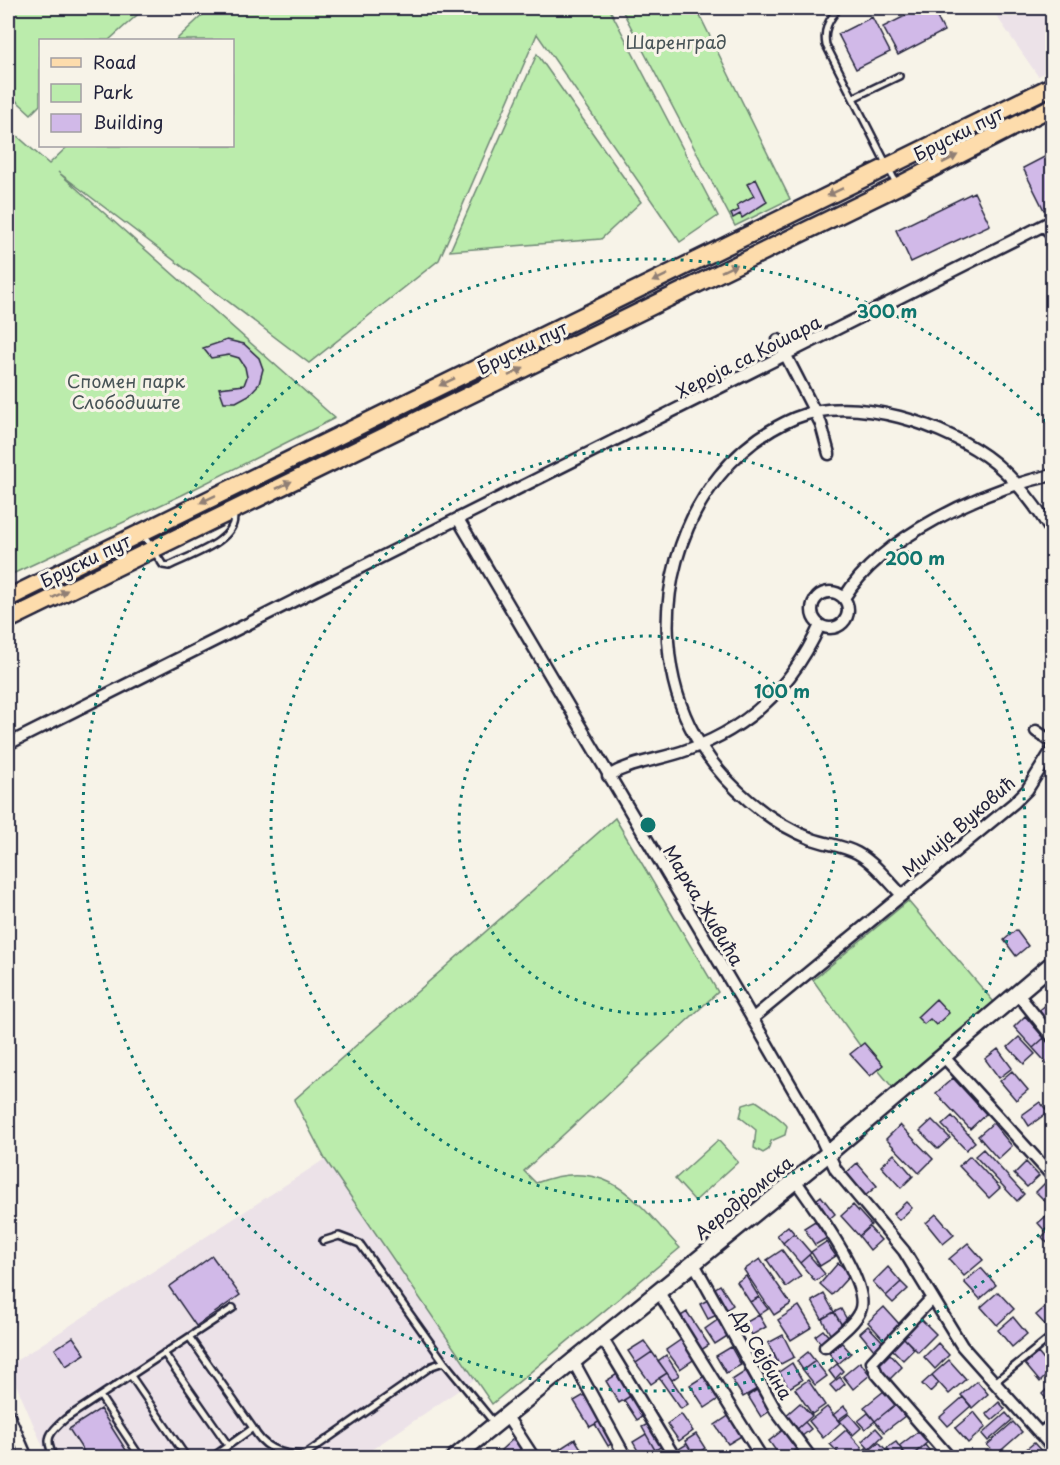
<svg xmlns="http://www.w3.org/2000/svg" width="1060" height="1465" viewBox="0 0 1060 1465" font-family="'Playpen Sans',sans-serif">
<style>
.built{fill:#ece2e8}
.green{fill:#bbecac;stroke:#6e8774;stroke-width:1.5}
.building{fill:#d1b9e8;stroke:#22223b;stroke-width:1.5}
.lines{fill:none;stroke-linecap:round;stroke-linejoin:round}
.lane-casing{stroke:#22223b;stroke-width:10}
.street-casing{stroke:#22223b;stroke-width:15}
.secondary-casing{stroke:#22223b;stroke-width:20}
.primary-casing{stroke:#22223b;stroke-width:21}
.lane{stroke:#f7f3e8;stroke-width:5}
.street{stroke:#f7f3e8;stroke-width:10}
.secondary{stroke:#f7f3e8;stroke-width:15}
.primary{stroke:#fddcac;stroke-width:16}
.oneway{fill:#907f74}
.ring{fill:none;stroke:#0f766e;stroke-width:3;stroke-dasharray:3 6}
.labels{text-anchor:middle;dominant-baseline:central;stroke-width:6;stroke-linejoin:round;paint-order:stroke}
.park-label{font-size:18px;fill:#485457;stroke:#f7f3e8}
.street-label{font-size:18px;fill:#22223b;stroke:#f7f3e8}
.centre{fill:#0f766e;stroke:#f7f3e8;stroke-width:3}
.ring-label{font-size:18px;text-anchor:middle;font-weight:bold;fill:#0f766e;stroke:#f7f3e8;stroke-width:6;stroke-linejoin:round;paint-order:stroke}
</style>
<rect width="100%" height="100%" fill="#f7f3e8"/>
<filter id="ink" filterUnits="userSpaceOnUse"><feTurbulence type="fractalNoise" baseFrequency=".0167" numOctaves="2"/><feDisplacementMap in="SourceGraphic" scale="12" xChannelSelector="R" yChannelSelector="G"/><feConvolveMatrix kernelMatrix="1 2 1 2 8 2 1 2 1" color-interpolation-filters="sRGB"/></filter>
<g filter="url(#ink)">
<!-- built -->
<path class="built" d="M991,8H1052V69L1038,76Z
M325,1159L475,1379L361,1457L48,1458L8,1366Z"/>
<!-- green -->
<path class="green" d="M8,8H145L109,40H40V105L31,114L8,93Z
M210,8H609L718,216L680,242L537,34L439,260L309,363L58,172L335,418L182,495L8,576V128L49,164L68,146H232V40H176Z
M621,8H696L790,199L735,226Z
M537,54L641,202L601,239L450,251Z
M615,818L718,992L524,1171L536,1183C608,1155 636,1201 680,1248L492,1404L325,1159L294,1100Z
M908,901L1005,1015L943,1056L903,1100L873,1064L813,980Z
M756,1101C761,1104 785,1122 787,1126L785,1135L771,1141L768,1150L763,1153L754,1148L756,1130L740,1117L743,1105Z
M718,1140L738,1162L695,1201L675,1179Z"/>
<!-- building -->
<path class="building" d="M921,8H932L944,31L898,55L883,27Z
M872,17L890,52L856,69L838,34Z
M1052,153V206L1044,210L1023,168Z
M756,179L767,202L742,218L740,214L733,218L731,214L739,210L737,205L754,196L747,184Z
M974,192L990,225L911,262L896,230Z
M227,340L244,344L259,358L263,369L259,384L249,395L236,402H224L219,388L244,385L247,377L245,367L239,358L229,355L211,358L203,348Z
M1016,930L1028,946L1016,956L1004,940Z
M936,999L949,1013L936,1025L930,1019L924,1024L917,1017Z
M1047,1004L1052,1010V1029L1050,1031L1036,1013Z
M1025,1016L1044,1038L1033,1048L1014,1027Z
M1019,1037L1035,1054L1024,1064L1008,1047Z
M1044,1038L1052,1047V1069L1033,1048Z
M864,1043L883,1065L870,1076L850,1054Z
M998,1049L1012,1068L999,1078L985,1059Z
M1012,1071L1028,1090L1016,1100L1000,1081Z
M953,1078L986,1114L970,1129L936,1093Z
M1040,1102L1048,1112L1029,1126L1022,1115Z
M952,1116L975,1142L966,1150L942,1125Z
M932,1120L950,1138L938,1149L920,1131Z
M993,1123L1012,1146L998,1159L978,1136Z
M900,1125L933,1159L919,1173L886,1139Z
M983,1149L1024,1194L1017,1201L975,1156Z
M894,1154L913,1176L901,1188L881,1166Z
M970,1156L1000,1188L989,1198L959,1166Z
M1026,1162L1039,1176L1027,1187L1014,1174Z
M857,1163L877,1186L865,1196L845,1174Z
M1045,1183L1052,1190V1208L1036,1192Z
M821,1196L835,1214L827,1221L812,1203Z
M906,1202L912,1208L899,1220L893,1214Z
M853,1205L871,1225L859,1236L841,1216Z
M1052,1211V1224L1045,1231L1038,1223Z
M936,1214L954,1235L943,1244L926,1223Z
M815,1221L827,1238L815,1245L804,1228Z
M788,1226L794,1233L783,1243L777,1235Z
M869,1227L881,1240L870,1250L859,1236Z
M1052,1227V1244L1050,1246L1042,1237Z
M794,1233L811,1253L800,1263L783,1243Z
M826,1242L836,1256L820,1266L811,1252Z
M968,1243L983,1260L964,1276L949,1259Z
M782,1250L801,1276L786,1287L767,1260Z
M809,1255L825,1274L815,1281L800,1263Z
M212,1256L240,1295L196,1326L169,1287Z
M760,1259L791,1304L774,1315L744,1270Z
M838,1263L851,1274L832,1295L820,1284Z
M888,1267L901,1282L886,1296L873,1282Z
M981,1268L996,1285L980,1299L964,1282Z
M746,1276L759,1297L750,1302L737,1282Z
M901,1282L908,1289L893,1303L886,1296Z
M720,1285L733,1305L724,1311L711,1291Z
M998,1292L1014,1309L997,1325L981,1307Z
M824,1294L834,1312L822,1319L812,1301Z
M759,1297L768,1309L759,1315L750,1302Z
M708,1300L717,1315L708,1319L700,1304Z
M1050,1303L1052,1306L1051,1331L1036,1315Z
M799,1306L812,1327L791,1340L778,1320Z
M884,1307L901,1326L885,1341L868,1322Z
M841,1309L849,1323L843,1327L834,1312Z
M687,1312L709,1345L698,1352L676,1319Z
M834,1312L843,1327L830,1334L822,1319Z
M759,1315L766,1327L752,1335L745,1323Z
M1013,1317L1027,1334L1012,1347L998,1330Z
M719,1319L729,1335L715,1344L705,1329Z
M921,1319L936,1334L918,1352L903,1337Z
M868,1326L883,1342L874,1350L860,1333Z
M823,1330L831,1339L823,1346L815,1336Z
M783,1335L794,1357L779,1365L768,1343Z
M73,1337L85,1354L66,1366L55,1349Z
M903,1337L914,1349L903,1360L891,1348Z
M682,1339L696,1358L680,1369L666,1350Z
M644,1341L652,1352L636,1363L628,1351Z
M842,1343L851,1353L838,1364L829,1353Z
M938,1343L949,1355L935,1369L924,1357Z
M731,1347L741,1365L726,1373L716,1356Z
M652,1352L667,1373L651,1384L636,1363Z
M808,1352L815,1361L803,1370L797,1361Z
M1038,1353L1052,1370L1040,1382L1025,1364Z
M774,1354L779,1365L760,1374L755,1364Z
M890,1354L902,1367L887,1382L875,1369Z
M666,1355L679,1375L672,1380L658,1361Z
M949,1360L966,1379L949,1394L932,1375Z
M815,1361L827,1376L815,1385L803,1370Z
M860,1362L870,1375L853,1389L843,1376Z
M792,1363L802,1380L789,1388L779,1372Z
M837,1364L843,1371L835,1379L829,1371Z
M746,1371L757,1389L743,1397L732,1380Z
M619,1373L632,1395L619,1403L606,1381Z
M667,1373L688,1404L681,1409L659,1378Z
M706,1375L720,1398L705,1408L690,1385Z
M932,1375L939,1383L930,1392L922,1384Z
M840,1377L845,1384L836,1392L830,1385Z
M808,1380L825,1405L812,1414L795,1389Z
M977,1381L988,1394L972,1408L961,1395Z
M1052,1384V1405L1042,1394Z
M760,1388L773,1409L761,1417L748,1396Z
M884,1391L895,1405L875,1421L864,1407Z
M586,1394L602,1420L590,1427L574,1401Z
M632,1395L645,1415L637,1420L624,1400Z
M963,1397L971,1406L948,1426L940,1417Z
M999,1402L1005,1409L992,1420L986,1414Z
M800,1403L812,1416L796,1430L784,1417Z
M895,1405L905,1416L884,1432L875,1421Z
M844,1406L849,1412L838,1420L833,1415Z
M827,1407L840,1423L823,1438L809,1421Z
M100,1409L131,1458H88L69,1429Z
M974,1412L986,1427L968,1443L955,1428Z
M868,1413L875,1421L865,1429L858,1421Z
M1006,1413L1012,1420L988,1441L982,1434Z
M681,1414L693,1431L679,1441L667,1424Z
M849,1414L861,1428L853,1435L840,1421Z
M730,1415L743,1435L728,1444L715,1425Z
M602,1420L614,1442L608,1446L595,1424Z
M805,1422L811,1429L801,1437L796,1430Z
M1013,1422L1022,1432L996,1455L987,1445Z
M650,1423L663,1446L655,1450L642,1427Z
M876,1428L883,1436L869,1449L862,1441Z
M784,1429L798,1447L786,1458H781L769,1441Z
M846,1430L862,1448L852,1458H843L830,1444Z
M920,1430L929,1441L909,1458L899,1446Z
M646,1434L655,1450L642,1458L633,1442Z
M696,1434L705,1448L694,1456L685,1441Z
M513,1439L522,1448L509,1458L501,1450Z
M575,1439L587,1458H563L558,1450Z
M879,1442L893,1458H877L870,1450Z
M896,1442L899,1446L907,1458H893L887,1448Z
M1034,1443L1045,1455L1022,1458L1019,1455Z
M687,1444L694,1456L678,1458L674,1452Z
M925,1445L935,1458H909Z
M866,1448L874,1458H855V1457Z"/>
<g class="lines">
<!-- lane casing -->
<g class="lane-casing">
<path id="lane" d="M839,8C829,19 823,30 826,45L897,185
M853,98L899,76
M144,536L163,565L169,566C188,556 241,540 233,513
M323,1241L339,1236L360,1244L444,1362
M190,1338L253,1428
M164,1353L228,1445
M131,1376L187,1458
M995,1382L1052,1336
M100,1396L141,1458
M55,1458C43,1439 50,1432 65,1419L233,1308
M211,1458L253,1428C263,1448 281,1455 303,1455
M300,1458L432,1366L444,1362L495,1424"/>
</g>
<!-- street casing -->
<g class="street-casing">
<path id="street" d="M1045,225L1052,237
M778,340L821,424L829,454
M458,519L741,999L819,1134L836,1170L904,1251L962,1346L1052,1447
M812 610a18 18 0 1 1 36 0a18 18 0 1 1-36 0Z
M844,598C882,536 983,490 1052,475
M1036,731L1052,742
M8,744L1052,221
M608,776C634,761 660,760 687,750C750,728 793,685 820,625
M902,895C888,881 875,863 857,853C844,846 826,844 812,839C768,822 726,786 701,746C632,637 673,470 795,418C852,393 949,425 995,463C1019,483 1036,506 1052,532
M1017,993L1052,1037
M752,1019L1014,803L1027,790L1052,750
M943,1056L1052,1176
M795,1180C811,1203 872,1284 860,1311C854,1325 836,1337 825,1347
M693,1262L776,1411L811,1458
M658,1291L762,1458
M932,1298L872,1362L877,1374L950,1458
M601,1336L675,1458
M572,1359L626,1458
M8,1414L27,1458
M506,1415L534,1458
M1040,1434L1052,1424"/>
</g>
<!-- secondary casing -->
<g class="secondary-casing">
<path id="secondary" d="M454,1458L829,1153L1052,964"/>
</g>
<!-- primary casing -->
<g class="primary-casing">
<path id="primary" d="M8,598L1052,86
M8,620L898,186L1052,107"/>
</g>
<!-- lane -->
<use href="#lane" class="lane"/>
<!-- street -->
<use href="#street" class="street"/>
<!-- secondary -->
<use href="#secondary" class="secondary"/>
<!-- primary -->
<use href="#primary" class="primary"/>
</g>
<!-- one-way arrows -->
<defs><path id="oneway-solid" d="M-6-.8H1V-3.2L6.5 0L1 3.2V.8H-6Z" transform="scale(1.5)"/></defs>
<g class="oneway">
<use href="#oneway-solid" transform="translate(950 159) rotate(-27)"/>
<use href="#oneway-solid" transform="translate(835 192) rotate(154)"/>
<use href="#oneway-solid" transform="translate(729 268) rotate(-26)"/>
<use href="#oneway-solid" transform="translate(660 278) rotate(154)"/>
<use href="#oneway-solid" transform="translate(516 372) rotate(-26)"/>
<use href="#oneway-solid" transform="translate(447 382) rotate(154)"/>
<use href="#oneway-solid" transform="translate(284 485) rotate(-26)"/>
<use href="#oneway-solid" transform="translate(208 499) rotate(154)"/>
<use href="#oneway-solid" transform="translate(60 594) rotate(-27)"/>
</g>
</g>
<!-- distance rings -->
<g class="ring">
<circle cx="648" cy="825" r="189"/>
<circle cx="648" cy="825" r="377"/>
<path d="M1052 1222A566 566 0 1 1 1052 428"/>
</g>
<g class="labels">
<!-- park labels -->
<g class="park-label">
<text x="676" y="41">Шаренград</text>
<text x="126" y="380">Спомен парк<tspan x="126" dy="21">Слободиште</tspan></text>
</g>
<!-- street labels -->
<g class="street-label">
<text transform="translate(958 133) rotate(-27)">Бруски пут</text>
<text transform="translate(522 347) rotate(-26)">Бруски пут</text>
<text transform="translate(748 356) rotate(-27)">Хероја са Кошара</text>
<text transform="translate(85 560) rotate(-26)">Бруски пут</text>
<text transform="translate(958 826) rotate(-41)">Милија Вуковић</text>
<text transform="translate(704 905) rotate(59)">Марка Живића</text>
<text transform="translate(743 1197) rotate(-39)">Аеродромска</text>
<text transform="translate(763 1354) rotate(60)">Др Сејбина</text>
</g>
</g>
<circle cx="648" cy="825" r="9" class="centre"/>
<g class="ring-label">
<text x="887" y="318">300 m</text>
<text x="915" y="565">200 m</text>
<text x="782" y="698">100 m</text>
</g>
<!-- margin -->
<rect width="1060" height="1465" fill="none" stroke="#f7f3e8" stroke-width="30"/>
<rect x="15" y="15" width="1030" height="1435" fill="none" stroke="#22223b" stroke-width="2" filter="url(#ink)"/>
<!-- legend -->
<rect x="39" y="39" width="195" height="108" fill="#f7f3e8" stroke="#a29fa3" stroke-width="1.5"/>
<rect x="51" y="58" width="30" height="9" fill="#fddcac" stroke="#a29fa3" stroke-width="1.5"/>
<text x="93" y="69" font-size="18" fill="#22223b">Road</text>
<rect x="51" y="84" width="30" height="18" fill="#bbecac" stroke="#a29fa3" stroke-width="1.5"/>
<text x="93" y="99" font-size="18" fill="#22223b">Park</text>
<rect x="51" y="114" width="30" height="18" fill="#d1b9e8" stroke="#a29fa3" stroke-width="1.5"/>
<text x="93" y="129" font-size="18" fill="#22223b">Building</text>
</svg>
